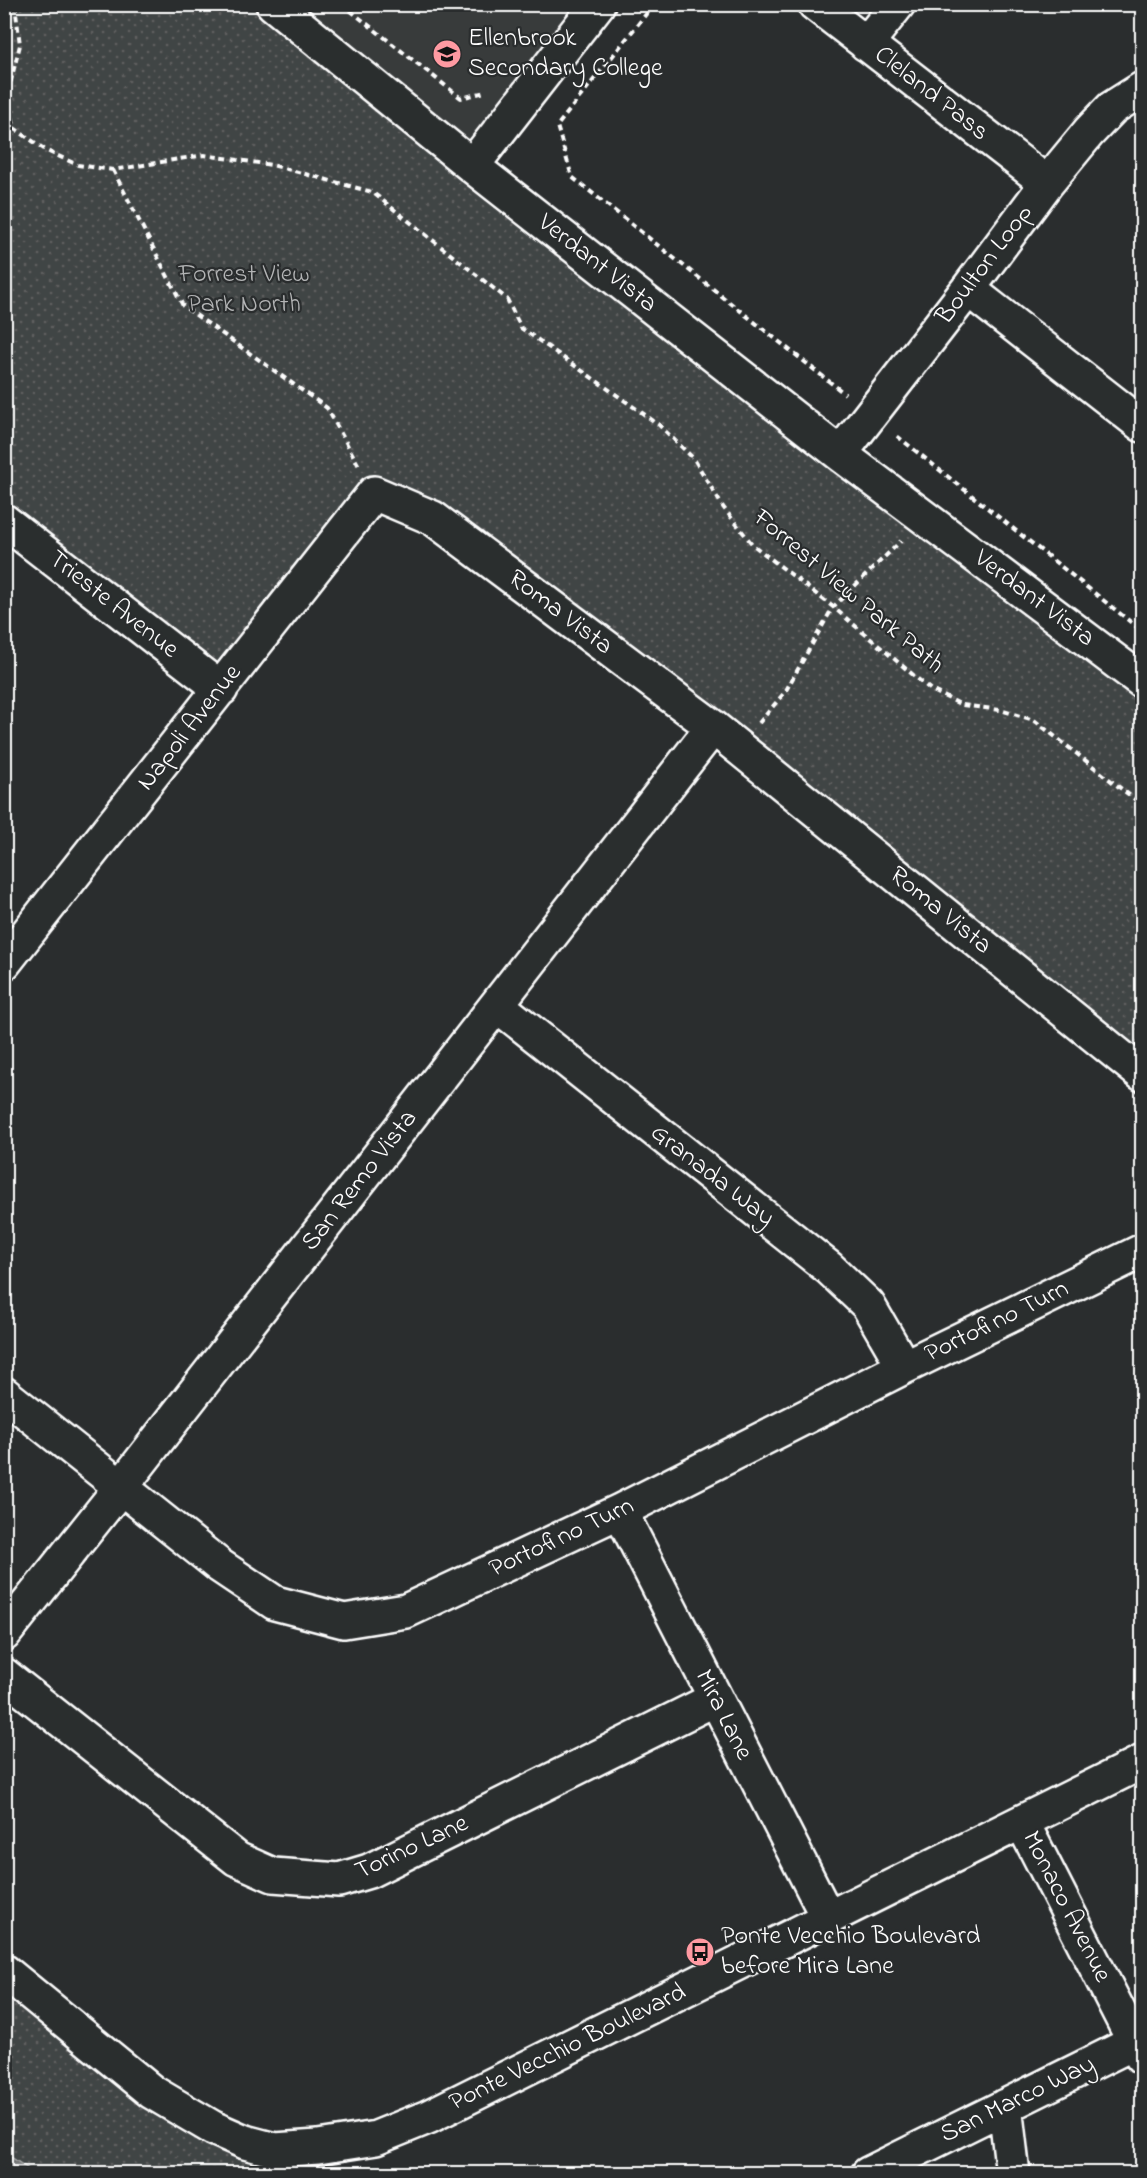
<svg xmlns="http://www.w3.org/2000/svg" width="1147" height="2178" viewBox="0 0 1147 2178" font-family="'Indie Flower',sans-serif">
<style>
.built{fill:#373a3b}
.green{fill:url(#green-dots);stroke:#a0a2a2;stroke-width:1.5}
.water{fill:url(#water-rules);stroke:#a6a7a7;stroke-width:1.5}
.lines{fill:none;stroke-linecap:round;stroke-linejoin:round}
.minor-casing{stroke:#fff;stroke-width:38}
.path{stroke:#fff;stroke-width:4;stroke-dasharray:6 4.5;stroke-linecap:butt}
.minor{stroke:#2a2d2e;stroke-width:33}
.labels{text-anchor:middle;dominant-baseline:central;stroke-width:4.5;stroke-linejoin:round;paint-order:stroke}
.poi-label{font-size:26px;fill:#fff;stroke:#2a2d2e;text-anchor:start}
.street-label{font-size:26px;fill:#fff;stroke:#2a2d2e}
.park-label{font-size:26px;fill:#b3b4b5;stroke:#2a2d2e}
</style>
<defs>
<pattern id="green-dots" width="8" height="8" patternUnits="userSpaceOnUse" patternTransform="scale(1.5)"><rect width="8" height="8" fill="#414445"/><path d="M2 2h.1M6 6h.1" fill="none" stroke="#5e6061" stroke-width="1.8" stroke-linecap="round"/></pattern>
<pattern id="water-rules" width="6" height="5" patternUnits="userSpaceOnUse" patternTransform="scale(1.5)"><rect width="6" height="5" fill="#6a6c6d"/><path d="M0 2.5h6" fill="none" stroke="#808283"/></pattern>
</defs>
<rect width="100%" height="100%" fill="#2a2d2e"/>
<filter id="ink" filterUnits="userSpaceOnUse"><feTurbulence type="fractalNoise" baseFrequency=".0167" numOctaves="2"/><feDisplacementMap in="SourceGraphic" scale="12" xChannelSelector="R" yChannelSelector="G"/><feConvolveMatrix kernelMatrix="1 2 1 2 8 2 1 2 1" color-interpolation-filters="sRGB"/></filter>
<g filter="url(#ink)">
<!-- built -->
<path class="built" d="M273,5H598L472,166Z"/>
<!-- green -->
<path class="green" d="M4,5H273L1142,681V1074L713,727L374,493L221,689L5,521Z
M4,1971L152,2092L275,2150L278,2173H34L5,2153Z"/>
<!-- water -->
<path class="water" d="M5,2153L34,2173H5Z"/>
<g class="lines">
<!-- minor casing -->
<g class="minor-casing">
<path id="minor" d="M273,4L472,166L840,454L1142,681
M815,4L1047,183
M866,44L898,4
M472,166L598,4
M968,289L1142,425
M840,454L968,289L1047,183L1089,132L1112,108L1142,89
M4,521L221,689
M4,963L374,493L433,518L713,727L1142,1074
M497,1005L829,1268L868,1305L904,1367
M4,1394L220,1566L275,1603L344,1621L406,1611L620,1511L904,1367L1142,1251
M620,1511L828,1918
M4,1634L121,1487L713,727
M4,1675L237,1859L273,1875L339,1880L369,1871L715,1699
M1022,1822L1142,2057
M4,1971L152,2092L213,2128L245,2142L275,2150L318,2147L376,2138L428,2117L1142,1762
M1005,2106L1013,2174
M868,2174L1135,2042"/>
</g>
<!-- path -->
<path class="path" d="M15,4L20,45L8,92L14,128L47,151L78,165L113,170L204,155L272,165L372,192L507,299L521,328L658,424L694,459L723,507L753,545L833,607L931,690L962,705L1000,710L1034,720L1142,805
M342,4L461,98L485,92
M654,4L557,126L572,177L845,394
M113,170L183,306L327,408L359,466
M897,436L1142,631
M759,723L785,692L833,607L901,541"/>
<!-- minor -->
<use href="#minor" class="minor"/>
</g>
</g>
<!-- icons -->
<defs>
<g id="school-disc" transform="scale(1.5)"><circle r="9.5" fill="#ff9aa2" stroke="#2a2d2e"/><path d="M0-5L7-2L0 1L-7-2ZM-4 1L0 2.5L4 1V4Q0 6-4 4Z" fill="#111"/></g>
<g id="bus-disc" transform="scale(1.5)"><circle r="9.5" fill="#ff9aa2" stroke="#2a2d2e"/><path d="M-5-6H5V4H4V6H2V4H-2V6H-4V4H-5ZM-3.5-4V0h7V-4ZM-3.5 1.2v1.5H-2V1.2ZM2 1.2v1.5H3.5V1.2Z" fill="#111"/></g>
</defs>
<g fill-rule="evenodd">
<use href="#school-disc" x="447" y="54"/>
<use href="#bus-disc" x="700" y="1952"/>
</g>
<g class="labels">
<!-- poi labels -->
<g class="poi-label">
<text x="468" y="39">Ellenbrook<tspan x="468" dy="30">Secondary College</tspan></text>
<text x="721" y="1937">Ponte Vecchio Boulevard<tspan x="721" dy="30">before Mira Lane</tspan></text>
</g>
<!-- street labels -->
<g class="street-label">
<text transform="translate(931 94) rotate(38)">Cleland Pass</text>
<text transform="translate(597 264) rotate(38)">Verdant Vista</text>
<text transform="translate(985 265) rotate(-53)">Boulton Loop</text>
<text transform="translate(848 592) rotate(40)">Forrest View Park Path</text>
<text transform="translate(1034 599) rotate(37)">Verdant Vista</text>
<text transform="translate(113 605) rotate(38)">Trieste Avenue</text>
<text transform="translate(560 613) rotate(37)">Roma Vista</text>
<text transform="translate(190 728) rotate(-52)">Napoli Avenue</text>
<text transform="translate(940 911) rotate(39)">Roma Vista</text>
<text transform="translate(712 1176) rotate(38)">Granada Way</text>
<text transform="translate(360 1181) rotate(-52)">San Remo Vista</text>
<text transform="translate(997 1322) rotate(-26)">Portofino Turn</text>
<text transform="translate(562 1538) rotate(-25)">Portofino Turn</text>
<text transform="translate(723 1715) rotate(63)">Mira Lane</text>
<text transform="translate(412 1848) rotate(-25)">Torino Lane</text>
<text transform="translate(1066 1907) rotate(63)">Monaco Avenue</text>
<text transform="translate(568 2048) rotate(-26)">Ponte Vecchio Boulevard</text>
<text transform="translate(1018 2100) rotate(-26)">San Marco Way</text>
</g>
<!-- park labels -->
<g class="park-label">
<text x="244" y="275">Forrest View<tspan x="244" dy="30">Park North</tspan></text>
</g>
</g>
<!-- margin -->
<rect width="1147" height="2178" fill="none" stroke="#2a2d2e" stroke-width="24"/>
<rect x="12" y="12" width="1123" height="2154" fill="none" stroke="#fff" stroke-width="2" filter="url(#ink)"/>
</svg>
